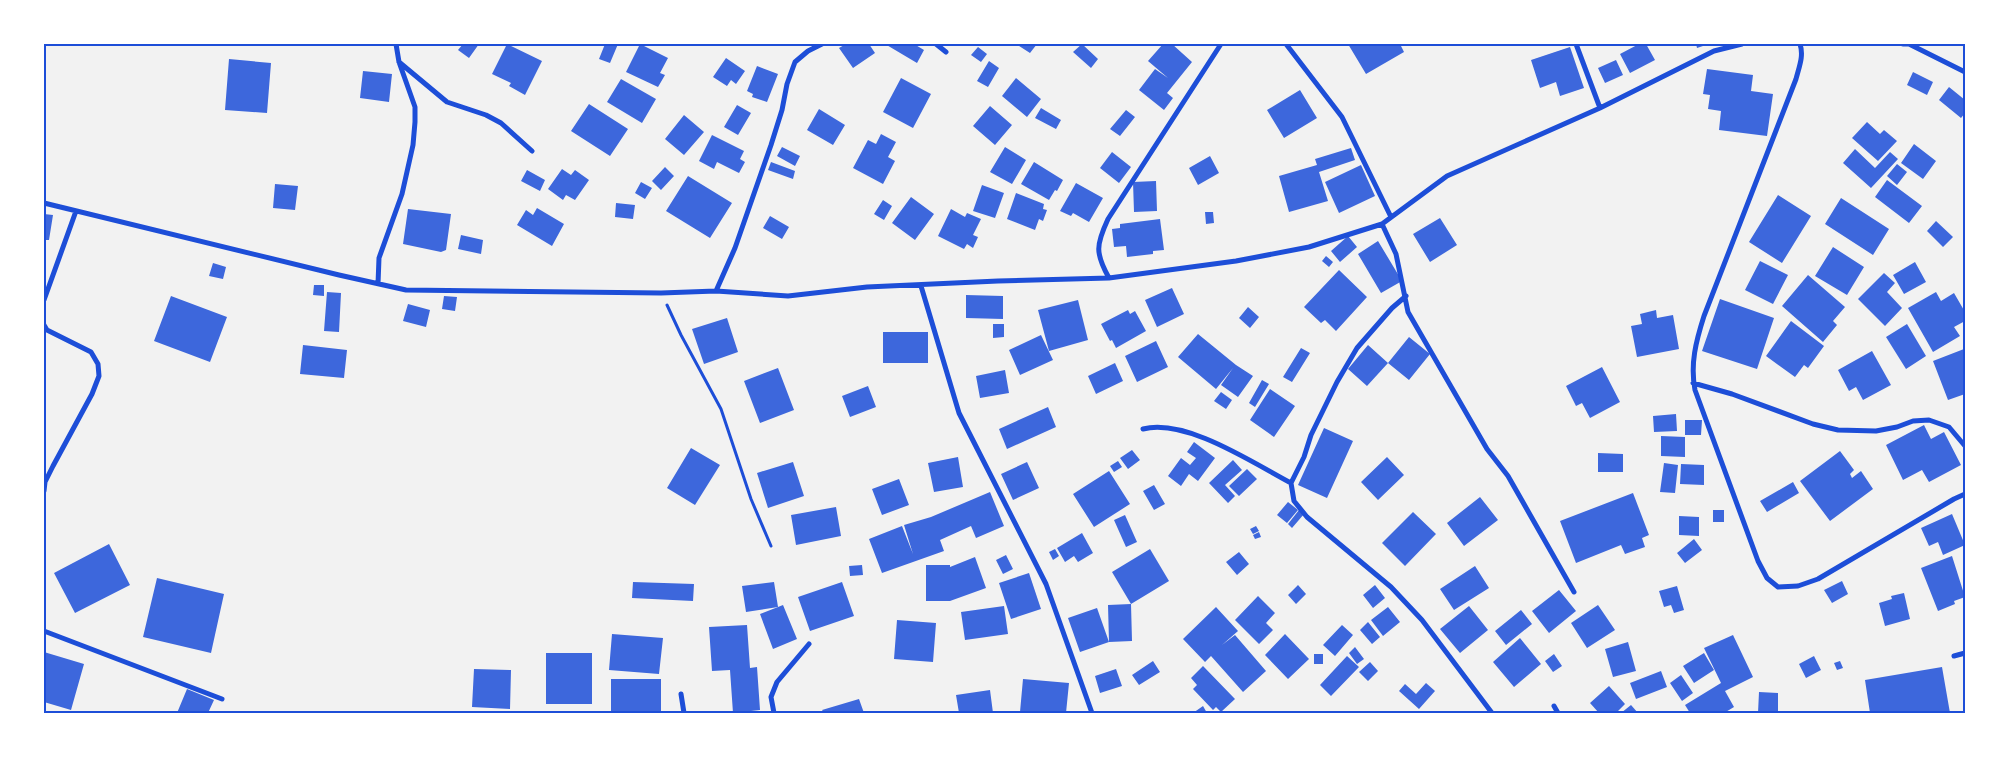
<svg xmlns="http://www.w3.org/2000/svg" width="2009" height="757" viewBox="0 0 2009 757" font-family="Helvetica,sans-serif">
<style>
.building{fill:#3d67dc}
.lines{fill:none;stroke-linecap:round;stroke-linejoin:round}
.path{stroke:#1d4ed8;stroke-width:3}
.minor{stroke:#1d4ed8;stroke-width:5}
.neatline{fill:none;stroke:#1d4ed8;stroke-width:2}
</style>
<rect width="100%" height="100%" fill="#f2f2f2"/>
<!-- building -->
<path class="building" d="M463,44H479L469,58L458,50Z
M507,44L542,61L525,95L509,86L511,83L492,74Z
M605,44H618L610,63L599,59Z
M640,44L668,58L660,73L665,75L658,87L626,72Z
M846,44H869L875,53L853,68L839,48Z
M885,44H914L924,50L917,63Z
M1016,44H1037L1030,53Z
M1082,44L1098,59L1091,68L1073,52Z
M1163,44H1172L1192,62L1167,93L1173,98L1164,110L1139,90L1155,69L1168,78L1148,61Z
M1348,44H1400L1404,52L1366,74Z
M1639,44H1646L1655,60L1630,73L1620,54Z
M1696,44H1709L1697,48Z
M978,47L987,54L981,62L971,55Z
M1570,47L1584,88L1560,96L1556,82L1540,88L1531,60Z
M726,58L745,71L736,84L731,80L727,86L713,77Z
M229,59L271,63L267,113L225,110Z
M1616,60L1623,75L1605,83L1598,68Z
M989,61L999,68L988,87L977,81Z
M757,66L778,74L767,102L752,97L753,94L747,91Z
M1707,69L1753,75L1751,91L1773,94L1767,136L1719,130L1721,111L1708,109L1710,95L1703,94Z
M363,71L392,74L389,102L360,98Z
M1913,72L1933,82L1927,95L1907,85Z
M901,78L931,94L913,128L883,112Z
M1016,78L1041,99L1027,117L1002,96Z
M621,79L656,99L642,123L607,102Z
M1949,87L1965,100V113L1961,118L1939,100Z
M1300,90L1317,118L1284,138L1267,110Z
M589,104L628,129L610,156L571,131Z
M737,105L751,113L738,135L724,127Z
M990,106L1012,125L995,145L973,126Z
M1041,108L1061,120L1056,129L1035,118Z
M819,109L845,125L833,145L807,130Z
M1126,110L1135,117L1120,136L1110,129Z
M684,115L704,132L684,155L665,139Z
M1867,122L1880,134L1884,130L1897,141L1878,161L1852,138Z
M881,134L896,142L888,157L895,161L883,184L853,168L868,140L876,144Z
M712,135L744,151L740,159L745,162L739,173L717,162L714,169L699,161Z
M1914,144L1936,161L1923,179L1901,163Z
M782,147L800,156L795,166L777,156Z
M1005,147L1026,160L1012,184L990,172Z
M1351,148L1355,160L1319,172L1328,201L1289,212L1279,176L1317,165L1315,159Z
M1855,149L1875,168L1890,152L1898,159L1871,188L1843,163Z
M1112,152L1131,167L1119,183L1100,168Z
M1210,156L1219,173L1198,185L1189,168Z
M771,162L795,171L793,179L768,170Z
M1034,162L1063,180L1057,191L1055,190L1049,200L1021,184Z
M1897,164L1907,172L1897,185L1887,176Z
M1361,165L1375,196L1339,213L1325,182Z
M665,167L674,176L661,190L652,181Z
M562,169L571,175L575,170L589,180L575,200L566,195L563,200L548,189Z
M527,170L545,180L540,191L521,181Z
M688,176L732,203L710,238L666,211Z
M1887,180L1922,206L1909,223L1875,197Z
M1156,181L1157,211L1134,212L1133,182Z
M641,182L652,188L645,199L635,193Z
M1076,183L1103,198L1089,222L1073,213L1071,216L1060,211Z
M275,184L298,186L295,210L273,208Z
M982,185L1004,193L995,218L973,211Z
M1016,193L1044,204L1043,209L1047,210L1043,221L1039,219L1035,230L1007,219Z
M1778,195L1811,216L1782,263L1749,242Z
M911,197L934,214L915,240L892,223Z
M1841,198L1889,229L1873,255L1825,224Z
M883,200L892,206L884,220L874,214Z
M616,203L635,205L633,219L615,217Z
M537,208L564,224L552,246L517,225L526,210L533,215Z
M408,209L451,214L446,250L441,252L403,244Z
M951,209L965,217L967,213L981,219L973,235L978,237L973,248L967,244L964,249L938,236Z
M1205,212H1213L1214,223L1206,224Z
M44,214L53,215L49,240H44Z
M770,216L789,227L782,239L763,228Z
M1440,218L1457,245L1430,262L1413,234Z
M1160,219L1164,250L1153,251V254L1127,257L1126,246L1114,247L1112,229L1120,228V224Z
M1936,221L1953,237L1943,247L1927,231Z
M461,235L483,240L481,254L458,249Z
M1348,236L1357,247L1340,262L1331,251Z
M1378,241L1402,281L1381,293L1358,254Z
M1833,247L1864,267L1847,295L1815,276Z
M1326,256L1333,262L1329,267L1322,261Z
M1760,261L1788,275L1773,304L1745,290Z
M1915,262L1926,282L1904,294L1893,275Z
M213,263L226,267L223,279L209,276Z
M1339,270L1367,297L1336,331L1325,320L1321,323L1304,307Z
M1884,273L1895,283L1887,292L1902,308L1885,326L1858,299Z
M1808,275L1845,307L1833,321L1837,325L1823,342L1782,306Z
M314,285H324V296L313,295Z
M1172,288L1184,314L1157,327L1145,300Z
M327,292L341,293L339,332L324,331Z
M1936,292L1941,301L1954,293L1965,312V321L1954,327L1960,336L1933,352L1908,308Z
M966,295L1003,296V319L966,318Z
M171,296L227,317L210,362L154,341Z
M444,296L457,297L455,311L442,309Z
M1720,299L1774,318L1757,369L1702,351Z
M1078,300L1088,340L1049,351L1038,310Z
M408,304L430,310L426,327L403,321Z
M1248,307L1259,317L1250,328L1239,318Z
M1128,310L1130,314L1135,311L1146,331L1116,348L1112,340L1110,341L1101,324Z
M1656,310L1657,318L1673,315L1679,349L1637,357L1631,326L1642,324L1640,314Z
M727,318L738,352L704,364L692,329Z
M1791,321L1824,346L1808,368L1804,365L1795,377L1766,356Z
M993,324H1004V337L993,338Z
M1907,324L1926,356L1906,369L1886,337Z
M883,332H928V363H883Z
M1198,334L1236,365L1253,376L1238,397L1221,385L1233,368L1216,389L1178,357Z
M1041,335L1053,360L1020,375L1009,350Z
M1409,337L1430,354L1409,380L1388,363Z
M1156,341L1168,367L1137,382L1125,356Z
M303,345L347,350L344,378L300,374Z
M1368,345L1388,363L1367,386L1348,369Z
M1301,348L1310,353L1292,382L1283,377Z
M1964,349L1965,394L1948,400L1933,361Z
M1872,351L1891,385L1863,400L1856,387L1849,391L1838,370Z
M1115,363L1123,381L1096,394L1088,376Z
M1602,367L1620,402L1590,418L1582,403L1576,406L1566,386Z
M778,368L794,410L760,423L744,381Z
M1005,370L1009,393L980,398L976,376Z
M1262,380L1269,384L1255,407L1249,403Z
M868,386L876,407L850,417L842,396Z
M1270,389L1295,406L1274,437L1250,420Z
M1221,392L1232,400L1226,409L1214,401Z
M1048,407L1056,427L1007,449L999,429Z
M1676,414L1677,431L1654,432L1653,416Z
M1685,420H1702L1701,435H1685Z
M1924,425L1931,439L1944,432L1961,465L1929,482L1922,470L1903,480L1886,445Z
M1324,428L1353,441L1327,498L1298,485Z
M1661,436L1685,437V457L1661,456Z
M1194,442L1215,458L1198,481L1189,474L1181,486L1168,476L1181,458L1190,465L1196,458L1187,452Z
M691,448L720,465L695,505L667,488Z
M1132,450L1140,460L1128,469L1120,458Z
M1840,451L1854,470L1850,474L1852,478L1861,471L1873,489L1830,521L1800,481Z
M1598,453L1623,454V472H1598Z
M958,457L963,487L934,492L928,463Z
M1387,457L1404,475L1378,500L1361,482Z
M1233,460L1242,470L1225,485L1235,496L1228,503L1209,483Z
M1118,461L1122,467L1114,472L1110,466Z
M793,462L804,496L768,508L757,473Z
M1027,462L1039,488L1013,500L1001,474Z
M1664,463L1678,465L1675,493L1660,492Z
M1681,464L1704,465V485L1680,484Z
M1247,469L1257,479L1239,496L1229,486Z
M1109,471L1130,504L1094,527L1073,494Z
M899,479L909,505L882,515L872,489Z
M1793,482L1799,493L1767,512L1760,501Z
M1154,485L1165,504L1154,510L1143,491Z
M990,492L1004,526L976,538L971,526L940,540L944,551L882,573L869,539L902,526L913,554L904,525L931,517Z
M1633,493L1649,535L1642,538L1645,547L1625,554L1621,545L1576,563L1560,521Z
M1480,497L1498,520L1464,546L1447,523Z
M1288,502L1298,510L1287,523L1277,515Z
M836,507L841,536L796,545L791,515Z
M1299,510L1304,514L1292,528L1288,524Z
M1713,510H1724V522H1713Z
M1413,512L1436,534L1405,566L1382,543Z
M1952,514L1965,545L1943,555L1938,542L1929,546L1921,528Z
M1125,515L1137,542L1126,547L1114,520Z
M1679,516L1699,517V536L1679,535Z
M1256,526L1259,531L1253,534L1250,529Z
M1259,532L1261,537L1255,539L1253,535Z
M1082,533L1093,553L1078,562L1074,556L1065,562L1057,548Z
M1694,539L1702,550L1685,563L1677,553Z
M109,544L130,585L75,613L54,573Z
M1055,549L1059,556L1053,560L1049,552Z
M1150,549L1169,581L1131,604L1132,641L1109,642L1080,652L1068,618L1097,608L1109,642L1108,605L1131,604L1112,572Z
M1239,552L1249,564L1237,575L1226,562Z
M1006,555L1013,569L1003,574L996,560Z
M1952,556L1965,597L1954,601L1955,604L1938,611L1921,568Z
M975,557L986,588L950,601H926V565H950V567Z
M862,565L863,575L850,576L849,566Z
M1475,566L1489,588L1454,610L1440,589Z
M1029,573L1041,609L1011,619L999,583Z
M157,578L224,594L211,653L143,637Z
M1842,581L1848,594L1832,603L1824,590Z
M633,582L694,584L693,601L632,598Z
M774,582L778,607L783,605L797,639L773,649L760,614L778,607L746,612L742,586Z
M842,582L854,616L810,631L798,597Z
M1298,585L1306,594L1296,604L1288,595Z
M1375,585L1385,598L1373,608L1363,595Z
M1677,586L1684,610L1674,613L1671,605L1664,607L1659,591Z
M1559,590L1576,611L1549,633L1532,611Z
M1904,593L1910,619L1885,626L1879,603L1892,599L1891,596Z
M1258,596L1275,613L1266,623L1273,630L1259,644L1235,620Z
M1598,605L1615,630L1587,648L1571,623Z
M1004,606L1008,634L965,640L961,612Z
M1469,606L1488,630L1460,653L1440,629Z
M1216,607L1238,631L1222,645L1235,635L1266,671L1243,692L1211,656L1205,662L1183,639Z
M1388,607L1400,622L1383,636L1371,620Z
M1521,610L1532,624L1506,645L1495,631Z
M897,620L936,623L933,662L894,659Z
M1368,622L1380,637L1372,644L1360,630Z
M747,625L750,668L757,667L760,710L733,713L730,670L712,671L709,627Z
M1342,625L1353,635L1335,656L1323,645Z
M612,634L663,638L659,674L609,670Z
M1285,634L1309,659L1288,679L1265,655Z
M1733,635L1753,677L1725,691L1734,707L1724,713H1690L1685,705L1721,683L1704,648Z
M1520,638L1541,664L1514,687L1493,662Z
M1628,642L1636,671L1613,677L1605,649Z
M1355,647L1364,659L1357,664L1349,653Z
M44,652L84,664L71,710L44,702Z
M546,653H592V704H546Z
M1704,653L1714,670L1694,683L1683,666Z
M1314,654H1323V664H1314Z
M1554,654L1562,666L1553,672L1545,661Z
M1347,656L1359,667L1331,696L1320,685Z
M1814,656L1821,670L1806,678L1799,664Z
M1153,661L1160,672L1139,685L1132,675Z
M1840,661L1843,668L1837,670L1834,663Z
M1370,662L1378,671L1368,681L1359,672Z
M1203,666L1235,699L1221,712L1216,707L1213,710L1193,689L1197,685L1191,678Z
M1942,667L1950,713H1870L1865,680Z
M474,669L511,670L510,709L472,707Z
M1116,669L1122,686L1100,693L1095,676Z
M1661,671L1667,687L1636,699L1630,683Z
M1681,675L1693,693L1682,701L1670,683Z
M611,679H661V713H611Z
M1023,679L1069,683L1066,713L1020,712Z
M1426,683L1435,691L1419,709L1399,691L1405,684L1416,694Z
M1609,686L1625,704L1616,713H1599L1590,703Z
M187,689L214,700L208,713H177Z
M990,690L993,713H959L956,695Z
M1759,692L1778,693V713H1758Z
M859,699L864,713H824L822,710Z
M1631,705L1638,713H1621Z
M1203,706L1207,713H1193Z"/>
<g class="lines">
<!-- path -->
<path class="path" d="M667,305L681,335L721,409L751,499L771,546"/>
<!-- minor -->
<path class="minor" d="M936,44L946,52
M1286,44L1342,117L1391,217
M1576,44L1600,108
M1800,44C1804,56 1799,67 1796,79L1704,316C1696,341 1690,364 1695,390L1758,561L1767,578L1778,587L1798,586L1818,579L1954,499L1965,494
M1903,44H1909L1965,72
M399,62L447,102L486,115L501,123L532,151
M44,203L339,275L406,290L661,293L716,291L788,296L867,287L998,281L1109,278L1236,261L1309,247L1382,224L1447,176L1600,108L1714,51L1742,44
M1382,224L1396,254L1408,312L1487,449L1508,476L1574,592
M1109,278C1095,253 1096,245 1108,219L1221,44
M378,284L379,258L402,194L413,145L415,122V107L399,62L396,44
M921,286L959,413L1046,584L1092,713
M716,291L735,248L771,145L782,110L787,84L795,62L808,51L822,44
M1406,296L1392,308L1357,348L1337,382L1311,435L1304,457L1291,483L1294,501L1307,517L1391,587L1422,620L1492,713
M44,300L76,211
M44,325L47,330L91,352L98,364L99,376L92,394L53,466L45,482L44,491
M1693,383L1732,394L1813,424L1838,430L1876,431L1897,427L1913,421L1929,420L1949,427L1965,446
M1143,429C1186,418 1253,463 1291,483
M44,631L222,699
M1954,656L1965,653
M681,694L684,713
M1554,706L1558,713
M774,713L771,697L777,682L809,644"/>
</g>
<!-- border -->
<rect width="2009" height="757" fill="none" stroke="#ffffff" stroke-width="90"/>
<rect x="45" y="45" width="1919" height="667" class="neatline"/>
</svg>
